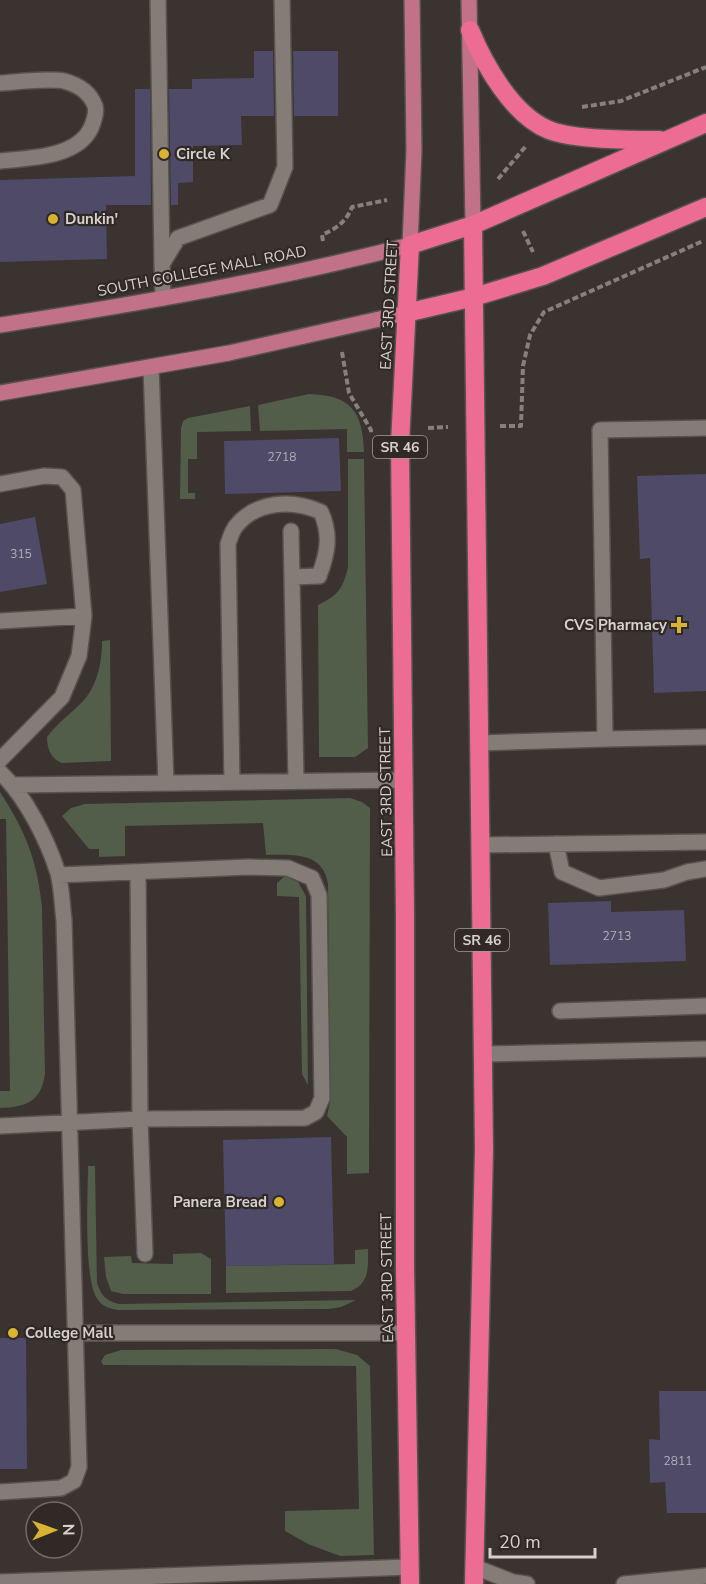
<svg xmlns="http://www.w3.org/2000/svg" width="706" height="1584" viewBox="0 0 706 1584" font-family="'Nunito Sans',sans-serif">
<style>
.green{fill:#525d4a}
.building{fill:#4f4a67}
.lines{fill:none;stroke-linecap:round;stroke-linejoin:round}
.minor-casing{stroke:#57524e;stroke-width:18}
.major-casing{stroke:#57524e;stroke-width:18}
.highway-casing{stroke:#57524e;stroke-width:21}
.path{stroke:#87817e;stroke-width:4;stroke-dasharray:6 3;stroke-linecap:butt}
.minor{stroke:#847c77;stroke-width:15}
.major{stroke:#c27288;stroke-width:15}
.highway{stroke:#ec6c94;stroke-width:18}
.poi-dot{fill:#d9b334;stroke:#302925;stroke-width:2}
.labels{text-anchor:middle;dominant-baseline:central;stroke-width:4.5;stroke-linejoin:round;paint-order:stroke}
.number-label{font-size:12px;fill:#b4afb5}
.shield{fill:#302925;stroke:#a49f9c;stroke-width:1.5}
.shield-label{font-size:14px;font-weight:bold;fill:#d6d1cf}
.poi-label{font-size:15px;font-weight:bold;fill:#d6d1cf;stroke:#302925;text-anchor:start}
.street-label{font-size:15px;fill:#d6d1cf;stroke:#302925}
</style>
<rect width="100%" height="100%" fill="#3a332f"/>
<!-- green -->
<path class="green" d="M309,394C351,395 363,412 364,452H347V429L260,431L258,405Z
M250,406L251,431L197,432V459H188V493H195V499H180L181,428L183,421L188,418Z
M348,459H364L368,748L355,757H319L318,605C338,595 343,589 348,567Z
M110,640L111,761L62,763C51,759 47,749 47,737C57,723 72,713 84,700C98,684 102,661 102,641Z
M0,792C26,832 37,860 42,907L45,1074C41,1102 26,1107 0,1108V1091H10L6,819H0Z
M350,798L362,802L370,808L369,1173L347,1174V1137L327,1116L330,1102L328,884C323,851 291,855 266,855L263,823L125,826V856L99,857V849H89L62,816L71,808L85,804Z
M285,876L298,882L306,896L308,1085L302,1074L299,897L277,896V883Z
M88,1166H95L97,1283C101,1295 106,1301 119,1304L356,1300L341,1307L328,1309L118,1310C111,1309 103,1307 98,1300C83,1281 88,1194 88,1166Z
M368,1249C368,1267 370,1283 351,1291L226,1293V1266L355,1264V1250Z
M201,1253L211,1259V1294H123L111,1291L106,1277L104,1257L131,1256L132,1263L173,1264V1254Z
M336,1349L357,1355L370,1366L374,1555L340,1556L308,1544L285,1531V1511L359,1509L356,1366L107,1365H103L101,1361L105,1355L121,1350Z"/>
<!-- building -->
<path class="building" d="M254,51H273L274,116H241L242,145L193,146V182L178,183V205H171L169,89H192V79L254,78Z
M293,51H338V116H294Z
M135,89H150L151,205H106L107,259L0,262V180L135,176Z
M339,438L341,491L225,494L224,441Z
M706,474V691L654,693L650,558L640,559L637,476Z
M35,517L47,584L0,592V524Z
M611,901V912L684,910L686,961L550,965L548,903Z
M331,1137L334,1264L226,1266L223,1140Z
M0,1338H26L27,1469H0Z
M659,1391H706V1513H667L665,1482L650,1483L649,1439L660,1440Z"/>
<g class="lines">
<!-- minor casing -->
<g class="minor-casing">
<path id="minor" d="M158,0L162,264
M0,83C17,82 49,78 64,81C79,85 90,92 95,106C97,113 94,121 91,128C77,158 28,158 0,161
M163,298L162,264L178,238L270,205L285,167L282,0
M151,367L166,783
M0,484L44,476L62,477L73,490L84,616L79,656L62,697L0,760
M291,531L296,781
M0,621L84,616
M605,739L706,737
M479,743L605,739L600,430L706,428
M0,772C26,797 47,839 58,873C62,888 62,905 64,920L79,1467L74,1481L61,1488L0,1492
M232,782L228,544C230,538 232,531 236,526C256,501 292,499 321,512C331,535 328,552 319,576L292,577
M13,785L403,780
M556,844L562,872L599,888L664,880L687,872L706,869
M480,845L706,842
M138,872L140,1119L145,1254
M560,1011L706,1006
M484,1054L706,1049
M0,1126L140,1119L305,1118L316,1112L322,1098L319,895L312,878L288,868L249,867L59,875
M76,1333H406
M475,1567L513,1582L527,1584
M0,1582L409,1567
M624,1584L706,1576"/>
</g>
<!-- major casing -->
<g class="major-casing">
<path id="major" d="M469,0L473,225
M0,325C138,304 275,280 410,245L414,150L412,0
M0,393L229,353L406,313"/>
</g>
<!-- highway casing -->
<g class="highway-casing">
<path id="highway" d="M470,30C484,64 512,115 549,130C575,140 630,140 660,140
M473,225L484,1150L474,1584
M406,313L474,297L543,276L706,207
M410,1584L405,1268V915L400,444L410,245L473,225L706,123"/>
</g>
<!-- path -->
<path class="path" d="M582,107L621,101L706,67
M498,179L526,146
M523,231L533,252
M323,241L322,235C337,228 346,222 352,207L387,200
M342,352L349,393L371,430V434
M500,426H521L523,366L530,335L544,312L703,241
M428,428L448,427"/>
<!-- minor -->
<use href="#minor" class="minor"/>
<!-- major -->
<use href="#major" class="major"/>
<!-- highway -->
<use href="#highway" class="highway"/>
</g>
<!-- markers -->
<g class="poi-dot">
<circle cx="164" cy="154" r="6"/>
<circle cx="53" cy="219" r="6"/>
<path d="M676 616h6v6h6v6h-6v6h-6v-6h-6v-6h6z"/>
<circle cx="279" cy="1202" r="6"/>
<circle cx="13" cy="1333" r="6"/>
</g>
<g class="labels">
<!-- number labels -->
<g class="number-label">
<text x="282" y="457">2718</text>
<text x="21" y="554">315</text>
<text x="617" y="936">2713</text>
<text x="678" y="1461">2811</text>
</g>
<!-- shield labels -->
<g class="shield">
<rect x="373" y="436" width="54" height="22" rx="4.5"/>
<rect x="455" y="929" width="54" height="22" rx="4.5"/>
</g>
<g class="shield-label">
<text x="400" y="447">SR 46</text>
<text x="482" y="940">SR 46</text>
</g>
<!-- poi labels -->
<g class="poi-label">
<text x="176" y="154">Circle K</text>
<text x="65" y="219">Dunkin'</text>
<text x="667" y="625" text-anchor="end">CVS Pharmacy</text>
<text x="267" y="1202" text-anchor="end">Panera Bread</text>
<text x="25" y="1333">College Mall</text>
</g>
<!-- street labels -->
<g class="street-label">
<text transform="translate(202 271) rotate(-11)">SOUTH COLLEGE MALL ROAD</text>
<text transform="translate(389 305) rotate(-87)">EAST 3RD STREET</text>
<text transform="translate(386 792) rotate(-91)">EAST 3RD STREET</text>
<text transform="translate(387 1278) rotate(-91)">EAST 3RD STREET</text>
</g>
</g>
<!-- north arrow -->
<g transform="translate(54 1530) rotate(89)"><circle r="28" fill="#302925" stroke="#726c69" stroke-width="1.5"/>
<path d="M0-4.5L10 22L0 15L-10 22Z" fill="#d9b334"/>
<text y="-9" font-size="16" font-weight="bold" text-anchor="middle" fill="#d6d1cf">N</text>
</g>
<!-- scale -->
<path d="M490 1548v9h105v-9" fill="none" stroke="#d6d1cf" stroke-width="3"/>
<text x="499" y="1548" font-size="18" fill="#d6d1cf" stroke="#302925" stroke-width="4.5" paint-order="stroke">20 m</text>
</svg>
